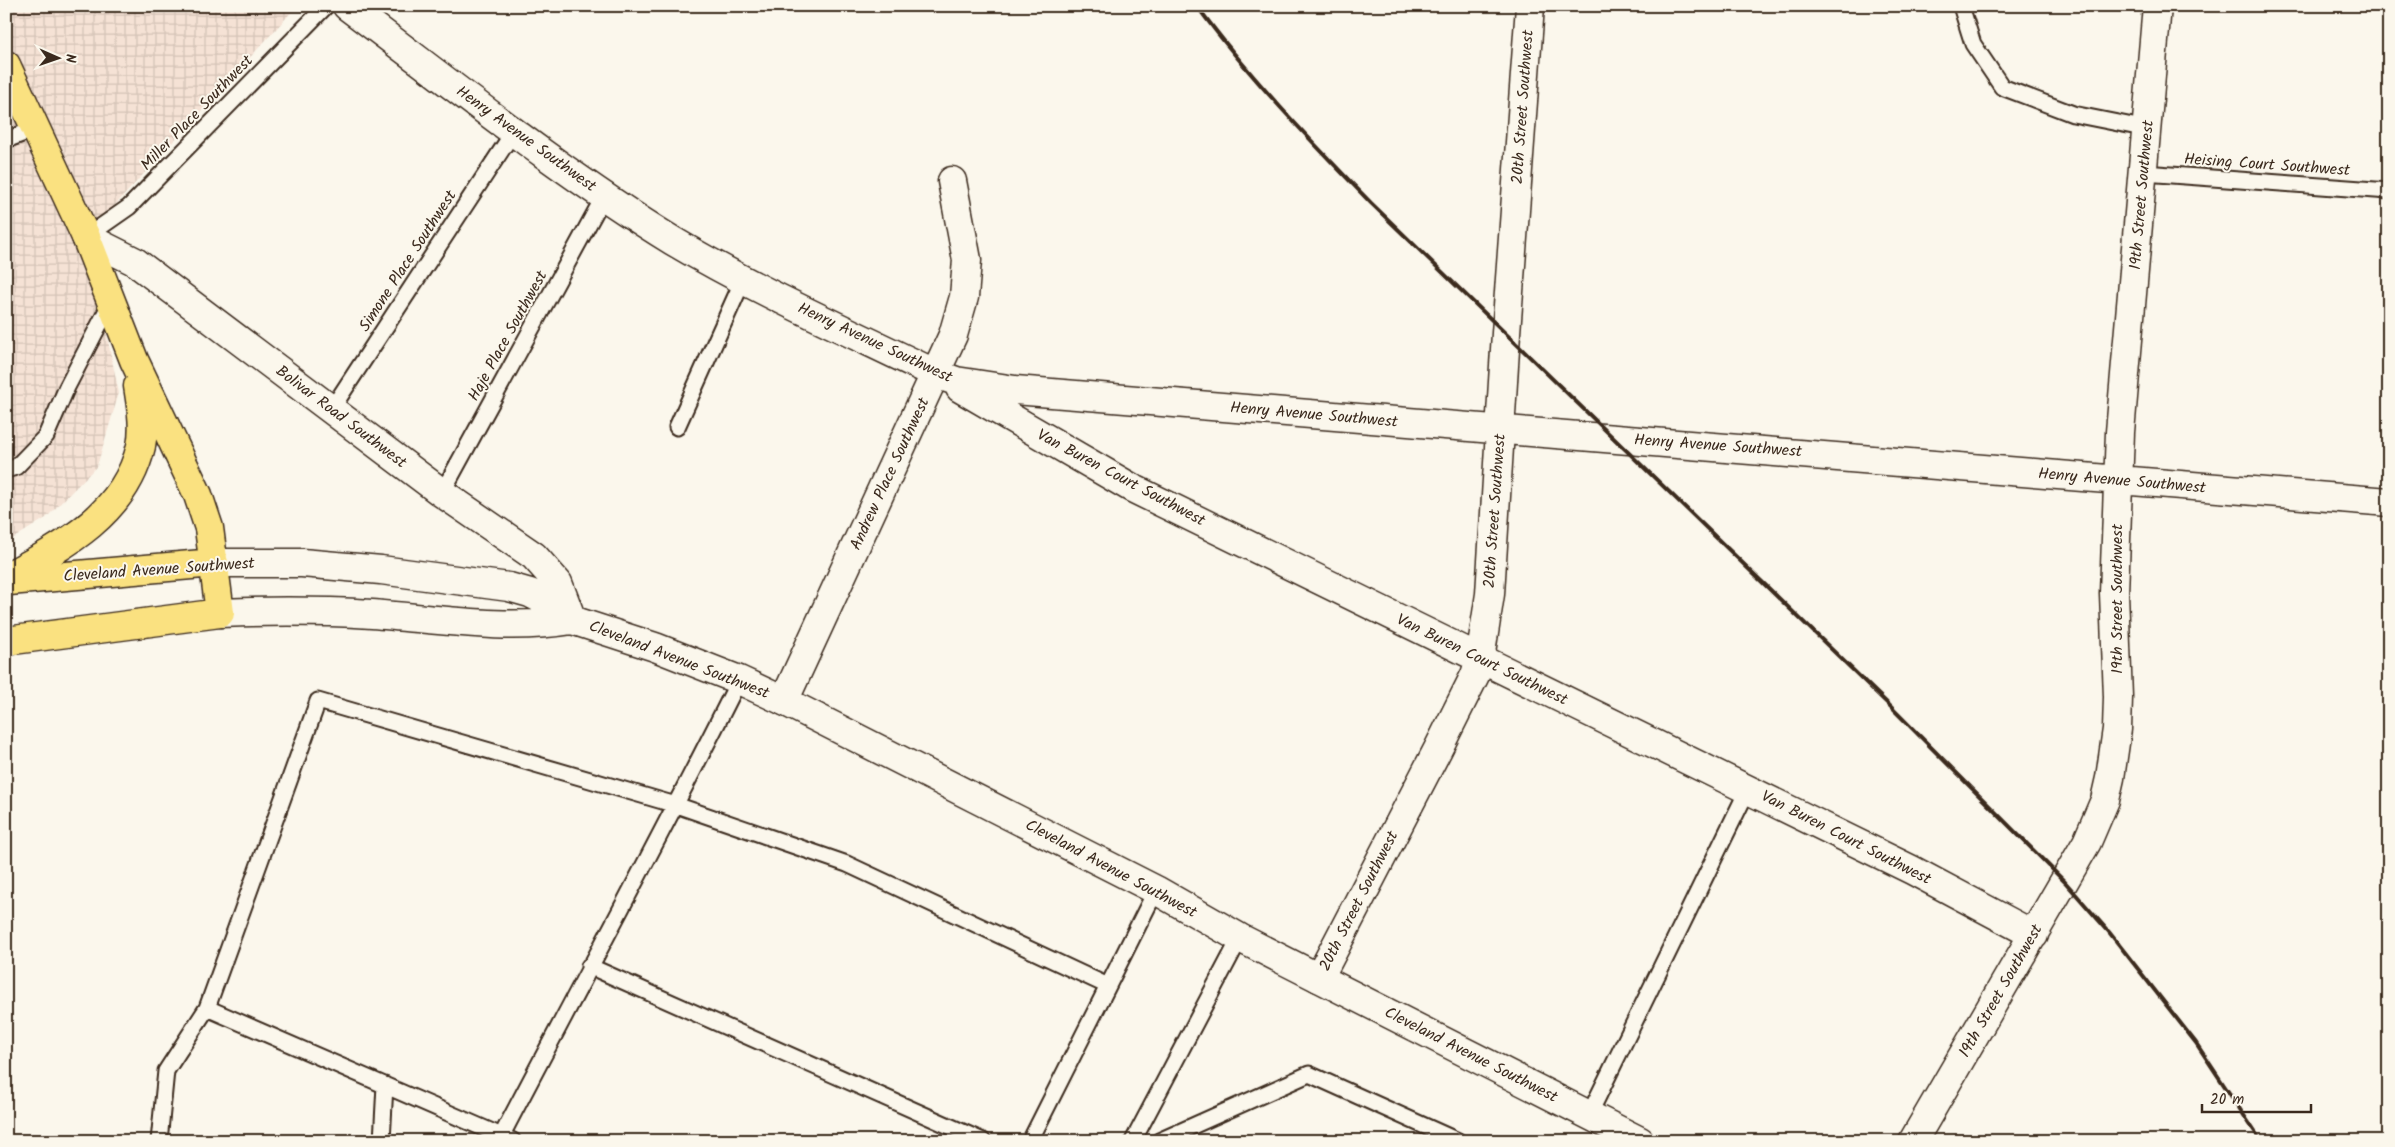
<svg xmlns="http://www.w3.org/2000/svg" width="2395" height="1147" viewBox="0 0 2395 1147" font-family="Kalam,sans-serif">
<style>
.industrial{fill:url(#industrial-grid)}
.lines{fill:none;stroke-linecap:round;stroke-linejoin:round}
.service-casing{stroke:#3b2a1e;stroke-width:19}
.minor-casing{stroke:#3b2a1e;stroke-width:31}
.secondary-casing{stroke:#3b2a1e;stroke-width:31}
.primary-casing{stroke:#3b2a1e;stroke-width:31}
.service{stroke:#fbf7ec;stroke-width:15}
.minor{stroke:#fbf7ec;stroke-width:28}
.secondary{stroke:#fbf7ec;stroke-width:28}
.primary{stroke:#fae180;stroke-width:28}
.rail{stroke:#3b2a1e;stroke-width:4}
.labels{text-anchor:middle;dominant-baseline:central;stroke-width:4;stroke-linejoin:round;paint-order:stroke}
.street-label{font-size:16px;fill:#3b2a1e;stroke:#fbf7ec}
</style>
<defs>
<pattern id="industrial-grid" width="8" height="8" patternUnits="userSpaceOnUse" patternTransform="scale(1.25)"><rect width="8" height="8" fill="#f5e2d5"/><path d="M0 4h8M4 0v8" fill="none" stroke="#d3c2b6"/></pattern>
</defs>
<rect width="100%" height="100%" fill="#fbf7ec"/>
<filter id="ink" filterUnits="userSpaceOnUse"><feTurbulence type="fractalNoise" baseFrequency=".02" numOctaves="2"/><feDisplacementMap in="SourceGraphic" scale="10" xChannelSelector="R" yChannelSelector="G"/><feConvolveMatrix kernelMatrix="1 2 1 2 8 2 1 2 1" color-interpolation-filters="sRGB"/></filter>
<g filter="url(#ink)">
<!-- industrial -->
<path class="industrial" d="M6,6H297L86,237L119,393L97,466L46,518L6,543Z"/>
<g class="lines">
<!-- service casing -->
<g class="service-casing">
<path id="service" d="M1961,6L1973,44L2002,87L2073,114L2148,129
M6,140L35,129
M2144,173L2389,191
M86,237L129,207L326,6
M331,410L514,131
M677,427L743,280
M6,470L16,467L46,436L67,387L111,302
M442,493L604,196
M589,966L983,1141
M1589,1115L1748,789
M502,1135C581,983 663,833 739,680
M159,1141L166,1071L207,1008
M382,1141L385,1085
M513,1141L207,1008L318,701L676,805L847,864L1108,986L1156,890
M1030,1141L1108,986
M1133,1141L1240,938
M1159,1141L1309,1074L1458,1141"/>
</g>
<!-- minor casing -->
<g class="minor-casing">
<path id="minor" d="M347,6C454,86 559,171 673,241C757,291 848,331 936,374L956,381L1015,390L2389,502
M960,388L1132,488L1912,870L2034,935
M784,701L953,335L964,297L967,260L952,181
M1319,978L1438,749L1475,675L1480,659L1490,594L1506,333L1530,6
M1913,1141L2087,842L2105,800L2110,778L2117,729L2118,697L2114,593L2120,432L2157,6"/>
</g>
<!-- secondary casing -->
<g class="secondary-casing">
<path id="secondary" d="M86,237L134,261L442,493L534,556L558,583L572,620
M214,563H302L381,570L509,587L530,593L553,605L572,620L655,647L739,680L784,701L1156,890L1240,938L1640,1141
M220,613C270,611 321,611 372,614C438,619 506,631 572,620"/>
</g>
<!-- primary casing -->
<g class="primary-casing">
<path id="primary" d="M6,65L86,237L134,360L198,495L209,528L220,613L6,641
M6,577C62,547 125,515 141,446C145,426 141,406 138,386
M9,581L214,563"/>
</g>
<!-- service -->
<use href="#service" class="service"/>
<!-- minor -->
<use href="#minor" class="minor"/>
<!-- secondary -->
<use href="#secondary" class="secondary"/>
<!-- primary -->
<use href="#primary" class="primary"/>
<!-- rail -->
<path class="rail" d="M1197,6C1249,77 1310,140 1371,203L1888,704L2065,882L2109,932L2196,1043L2261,1141"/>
</g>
</g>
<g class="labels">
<!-- street labels -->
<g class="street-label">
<text transform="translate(1523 107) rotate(-86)">20th Street Southwest</text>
<text transform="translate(197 113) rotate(-46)">Miller Place Southwest</text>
<text transform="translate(526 139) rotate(36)">Henry Avenue Southwest</text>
<text transform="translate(2267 165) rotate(4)">Heising Court Southwest</text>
<text transform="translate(2142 195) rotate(-85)">19th Street Southwest</text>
<text transform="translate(408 261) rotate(-57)">Simone Place Southwest</text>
<text transform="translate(508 336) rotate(-61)">Haje Place Southwest</text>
<text transform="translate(875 343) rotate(25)">Henry Avenue Southwest</text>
<text transform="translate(1314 415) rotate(5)">Henry Avenue Southwest</text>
<text transform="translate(341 417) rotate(37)">Bolivar Road Southwest</text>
<text transform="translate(1718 446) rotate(4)">Henry Avenue Southwest</text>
<text transform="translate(890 474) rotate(-65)">Andrew Place Southwest</text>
<text transform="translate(1121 478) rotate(28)">Van Buren Court Southwest</text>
<text transform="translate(2122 481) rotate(5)">Henry Avenue Southwest</text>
<text transform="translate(1495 511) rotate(-86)">20th Street Southwest</text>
<text transform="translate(159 570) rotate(-4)">Cleveland Avenue Southwest</text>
<text transform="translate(2117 599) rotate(-90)">19th Street Southwest</text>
<text transform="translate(679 660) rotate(21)">Cleveland Avenue Southwest</text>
<text transform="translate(1482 660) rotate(26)">Van Buren Court Southwest</text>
<text transform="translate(1846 838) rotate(27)">Van Buren Court Southwest</text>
<text transform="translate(1111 869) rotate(28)">Cleveland Avenue Southwest</text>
<text transform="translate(1359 901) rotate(-63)">20th Street Southwest</text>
<text transform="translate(2001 991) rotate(-60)">19th Street Southwest</text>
<text transform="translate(1471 1055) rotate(27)">Cleveland Avenue Southwest</text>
</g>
</g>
<!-- margin -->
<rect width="2395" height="1147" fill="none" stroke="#fbf7ec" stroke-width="25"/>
<rect x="12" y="12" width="2370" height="1122" fill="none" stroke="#3b2a1e" stroke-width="2" filter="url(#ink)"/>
<!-- north arrow -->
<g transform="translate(58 58) rotate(92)" stroke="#fbf7ec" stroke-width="4" paint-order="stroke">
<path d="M0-4L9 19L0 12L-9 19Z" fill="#3b2a1e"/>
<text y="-8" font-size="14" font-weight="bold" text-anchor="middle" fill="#3b2a1e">N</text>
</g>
<!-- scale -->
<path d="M2202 1104v8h109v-8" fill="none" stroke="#3b2a1e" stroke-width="2.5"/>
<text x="2210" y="1104" font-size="15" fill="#3b2a1e" stroke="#fbf7ec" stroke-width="4" paint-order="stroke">20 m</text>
</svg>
